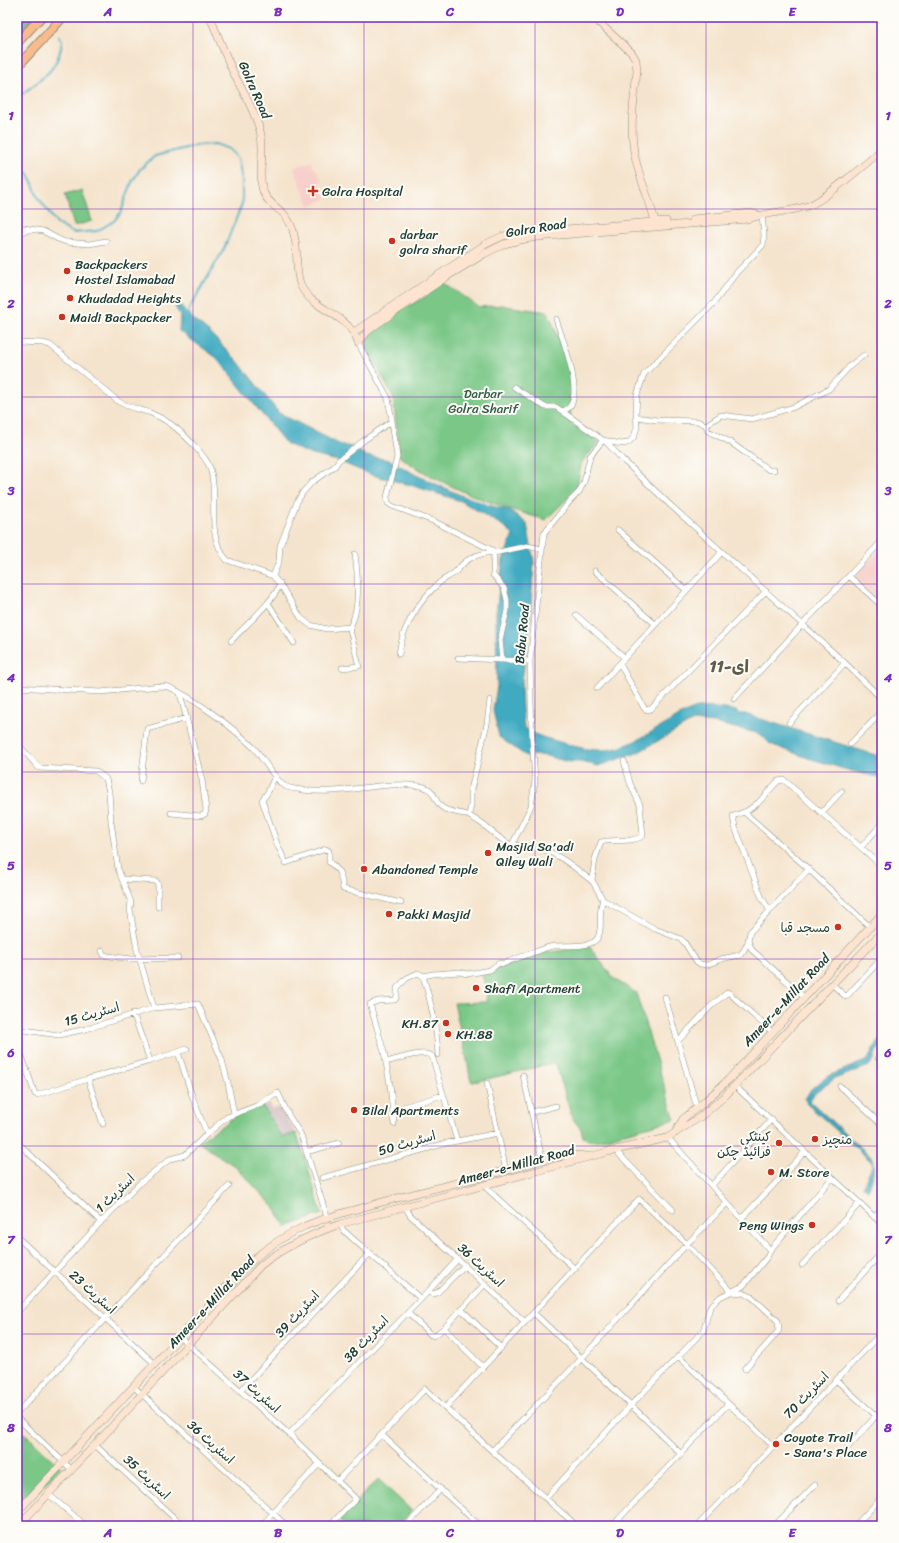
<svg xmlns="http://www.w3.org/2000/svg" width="899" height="1543" viewBox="0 0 899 1543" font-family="Sriracha,'Playpen Sans Arabic',sans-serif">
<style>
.built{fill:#f7d0cb}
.industrial{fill:#d2bec2}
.green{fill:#7ac787;stroke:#4c825e}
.forest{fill:#63ac74;stroke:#417454}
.water{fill:#41aac1;stroke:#30747a}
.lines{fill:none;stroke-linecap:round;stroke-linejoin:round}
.stream{stroke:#41aac1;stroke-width:2}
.street-casing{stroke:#8a9080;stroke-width:6}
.secondary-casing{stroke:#8a9080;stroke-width:8}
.primary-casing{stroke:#8a9080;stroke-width:10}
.street{stroke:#fff;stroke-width:5}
.secondary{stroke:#fde4d1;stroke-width:7}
.primary{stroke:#fabb8c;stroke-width:8}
.grid{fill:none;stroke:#7b2cbf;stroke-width:1;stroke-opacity:0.55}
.poi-dot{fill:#c8321e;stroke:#fdfcf7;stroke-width:1.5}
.labels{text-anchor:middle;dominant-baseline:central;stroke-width:4;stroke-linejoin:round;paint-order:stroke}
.street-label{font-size:13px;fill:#1f3d34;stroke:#fdfcf7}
.poi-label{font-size:13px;fill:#1f3d34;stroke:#fdfcf7;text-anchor:start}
.park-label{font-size:13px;fill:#366049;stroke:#fdfcf7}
.district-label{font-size:17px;font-weight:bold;fill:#625c49;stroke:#fdfcf7}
.neatline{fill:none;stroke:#7b2cbf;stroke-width:1.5}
.grid-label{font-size:13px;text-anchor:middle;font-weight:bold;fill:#7b2cbf}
</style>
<rect width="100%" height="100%" fill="#fdfcf7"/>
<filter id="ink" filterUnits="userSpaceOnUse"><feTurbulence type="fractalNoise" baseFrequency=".025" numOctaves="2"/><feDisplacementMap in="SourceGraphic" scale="8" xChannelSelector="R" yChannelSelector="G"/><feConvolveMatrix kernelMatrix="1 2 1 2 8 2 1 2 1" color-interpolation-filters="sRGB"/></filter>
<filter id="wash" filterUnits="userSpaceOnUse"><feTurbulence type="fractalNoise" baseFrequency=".012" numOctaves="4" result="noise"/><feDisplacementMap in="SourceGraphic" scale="16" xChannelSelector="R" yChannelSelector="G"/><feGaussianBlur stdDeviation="0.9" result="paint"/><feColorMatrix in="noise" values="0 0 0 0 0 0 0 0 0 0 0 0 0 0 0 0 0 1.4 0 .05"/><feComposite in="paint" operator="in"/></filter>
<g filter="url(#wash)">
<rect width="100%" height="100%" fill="#f5e4cd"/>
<!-- built -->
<path class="built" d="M312,161L314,168L317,170L322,181L319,182L326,199L309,206L294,168Z
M882,547V603L852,578Z"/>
<!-- industrial -->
<path class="industrial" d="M268,1103L272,1109L280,1107L296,1133L283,1138L274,1127L269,1114L263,1107Z"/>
<!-- green -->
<path class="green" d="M82,190L92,221L74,226L65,195Z
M442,281L479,307L503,305L505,306L548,312L570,367L571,406L570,423L599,442L582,462L576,490L546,520C494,505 445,488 400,457L393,397L366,347L369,335L388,317L425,297Z
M589,946L614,979L636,993L671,1108L675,1119L672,1120L595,1141L588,1140L583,1137L581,1129L572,1118L556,1064L553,1063L479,1081L472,1082L470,1078L468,1064L454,1003L486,1002L487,994L482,974L541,953L574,949Z
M262,1105L261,1106L263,1107C271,1117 274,1127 282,1137L296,1133L304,1155L322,1214L286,1227L274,1207L236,1167L198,1142L242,1112Z
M17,1426L61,1467L17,1512Z
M378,1479L412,1511L398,1526H345L339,1520Z"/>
<!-- forest -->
<path class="forest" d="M17,17H37L17,38Z"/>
<!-- water -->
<path class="water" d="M180,304L185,312L211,334L236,359L279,413L339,444L355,448L366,456L390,460L416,475L458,494L486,505L510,510L527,524L534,562L529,633L521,687L522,709L524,727C540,739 549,738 566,744C613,758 627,746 667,723C676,718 687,711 697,708C707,706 726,709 736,711L739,714H745L882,757V778L851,771L808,758L770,744L763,736L757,733L714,723L693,721L637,753L598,766L581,762H570L553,758L548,756L536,755L526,756L499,737L493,710L497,686L496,612L503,560L513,535L505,527L461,501L407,484L372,475L338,461L312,455L286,444L217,358L179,331L180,315L175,307Z
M882,1038V1045L876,1052L874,1059L869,1066L834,1079L814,1094L810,1100L811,1102L871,1157C876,1167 872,1180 868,1190L863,1186L872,1166V1162L807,1104L805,1099L811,1089L828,1076L868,1060L873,1049Z"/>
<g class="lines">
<!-- stream -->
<path class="stream" d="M17,98C39,80 60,71 62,40L59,36
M17,165L29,174L38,197L57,224L73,233L97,231L114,221L121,212L132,182L140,169L155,156L197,145L216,144L229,149L238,158L242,180V204L224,249L188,311L192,319
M469,498L487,505"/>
</g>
</g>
<g filter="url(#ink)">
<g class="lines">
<!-- street casing -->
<g class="street-casing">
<path id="street" d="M17,227L43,231L58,239L66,242L89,244L106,241
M17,233L28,230
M556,319C561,335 590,406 562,411
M17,342L43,343L50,345L119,402C128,407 138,409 148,412C156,415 165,420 172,425C183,433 206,456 210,468C220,498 204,534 227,560L273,576L283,589L301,618L310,625L327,629L350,627C360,609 358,576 355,554
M514,387L545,407H556L559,409L607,443L622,459L668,503L845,663L882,699
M636,417L657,420L697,421L706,425L708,431L730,442L769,470H774
M392,421L397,457L387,497L388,503L392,506L433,521L492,550L494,553L493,575L504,588L507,600V611L500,640L502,660L530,661
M706,425L721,415L752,419L794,407L829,389L850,366L864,355
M618,530L686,590
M494,553L527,546L542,549
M595,571L655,624
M273,576L279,561L280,546L297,502L303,492L312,482L335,466L338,461L363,441L392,421L388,398L358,343
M849,576L882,606
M268,603L294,643
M576,615L625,658
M231,641C242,629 278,597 280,583
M399,654C402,627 419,601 439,583C443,579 449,577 454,573C458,570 461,565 465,562C472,556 484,553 493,552
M458,658L502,660
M620,664L644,708L647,710L651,709L766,591
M342,668L359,666L351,634L350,627
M17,687L100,692L161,686L169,687C197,700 231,726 253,747C261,755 277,783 285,786C290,789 297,789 303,790C342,796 381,780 420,786C438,789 432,801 443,808C451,813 461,812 469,816C485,823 496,838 511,845C514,846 517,845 520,845C527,846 535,847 541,849C560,854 577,870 592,881
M597,688L722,552
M734,699L802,625L882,541
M789,723L845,663
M17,743L39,768L96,771L106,779L109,792L111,822L118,869L131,902L130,909L137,950L154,1008
M850,744L882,712
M624,761L630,783L640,805L643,836C629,844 616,838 601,842L595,859L592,880L603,900L655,929L681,939L684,942L697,962L700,964L707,965L721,959L740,955L744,950L748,942
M275,776L268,792L262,800L277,844L286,863L326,849L329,851V862C341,871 341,875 343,889L401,903
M141,781L147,729L187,718
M744,812L804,865L870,927
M171,813L201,816L205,814L206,810L202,780L180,693
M821,813L842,791
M469,815L471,805V790L487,724L490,700
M512,845L531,806L535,781L532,738L530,661L544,533L571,500L579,492L584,482L590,456L603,440L621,444L628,443L634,437L637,427L636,412L637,395L644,374L714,303L737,272L763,245L764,235L762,215
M861,847L882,824
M122,879L156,881L158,885V907
M770,911L761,896L735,827L733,816L747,811L758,803L778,781L784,780L882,866
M102,951L104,955L108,956L132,959L178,958
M423,976C431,1002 437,1028 438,1055
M832,984L846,997L882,958
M665,997L697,1108
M804,997L752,950L748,941L750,932L809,869
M17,1029L59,1035L86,1029L154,1008L198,1004L222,1060L228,1083L234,1114
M678,1041L711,1006L728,992L772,1032
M17,1042L35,1094L37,1095L88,1079
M178,1052L192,1096L207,1134
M878,1058L882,1061
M150,1061L187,1049
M386,1062C396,1060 424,1049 432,1056L457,1141
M523,1075L542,1159
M487,1083L506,1171
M735,1086L882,1224
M840,1086L882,1125
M393,1110L443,1095
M532,1112L556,1106
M878,1120L882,1116
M103,1124L88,1079L150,1061L133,1013
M394,1124L390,1084L384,1052L370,1004L378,1001L395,1000L397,996V988L407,978L418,973L423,976L433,974L460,972L467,974L490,970L499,963L503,964C514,959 524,956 535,952C542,950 548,946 555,946C565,945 590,948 597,939C604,929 597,912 603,900
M668,1138L770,1250
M17,1142L101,1222
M615,1150L673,1210
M306,1152L339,1143
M322,1178L447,1143L498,1133
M712,1185L772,1119
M484,1186L575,1269
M405,1207L410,1215L525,1322
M874,1217L882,1208
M742,1218L805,1152
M340,1224L343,1230L421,1299
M17,1237L155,1364
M802,1265L860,1203
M428,1292L433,1294L437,1293L465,1265
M838,1301L882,1252
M461,1309L501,1348
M17,1312L101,1222L141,1182L170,1159L185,1155L207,1134L227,1117L256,1106L278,1093L289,1116L301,1135L327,1217
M408,1313L431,1335L434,1336L444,1328L485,1284
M534,1313C583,1360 633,1406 681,1454
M444,1328L483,1367
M179,1336L289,1434L356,1499L335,1520L341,1526
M678,1356L773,1446
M836,1380L882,1421
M134,1387L287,1526
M240,1391L370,1253
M446,1407L639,1199L687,1244L732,1292L743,1293L752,1297L778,1321L779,1330C769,1344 756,1355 745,1369
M17,1413L229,1186
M17,1418L71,1469
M289,1434L421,1299L458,1259
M382,1435L480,1526
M95,1445L183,1526
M848,1447L876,1416
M492,1451L581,1359L687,1244L727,1203
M337,1481L425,1389L492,1451L577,1526
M48,1494L86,1526
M546,1498L632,1404L703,1331L710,1307L720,1297L743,1286L768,1256L770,1250L832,1178
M261,1526L319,1464
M406,1526L441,1489
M612,1526L728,1404
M697,1526L882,1332
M774,1526L815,1485
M855,1526L882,1497"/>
</g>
<!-- secondary casing -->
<g class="secondary-casing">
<path id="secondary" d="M210,17C218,36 226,57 235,76C244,94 255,111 260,131C266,151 257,174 263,191C266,201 276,207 283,213C288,219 293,228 294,235C299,251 294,270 301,286C311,308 340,312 353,332C355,335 357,339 358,343L367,332L377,324L446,277L484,254L504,244L520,240L537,237L748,219C767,212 789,212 808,206C819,202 828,194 837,187C852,175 868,163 882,149
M593,17L632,53L636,60L637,71C634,99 629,130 635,157C640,181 651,202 656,225
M693,219L751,213L758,215
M354,332L446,270L486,244L503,236L529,232L666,221
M675,1133L683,1119L703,1103L728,1080L882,914
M17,1512L243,1269C261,1251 282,1237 305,1226C328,1216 351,1211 375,1204C418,1192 461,1182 504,1171C533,1164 557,1152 587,1156
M18,1526L95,1445L261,1265C285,1246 312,1234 340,1224L607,1152L667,1138L700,1117L725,1096L882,932"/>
</g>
<!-- primary casing -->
<g class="primary-casing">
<path id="primary" d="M17,43L41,17
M17,67L63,17"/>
</g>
<!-- street -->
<use href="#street" class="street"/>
<!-- secondary -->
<use href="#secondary" class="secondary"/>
<!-- primary -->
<use href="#primary" class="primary"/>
</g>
</g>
<!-- grid -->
<path class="grid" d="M193,17V1526M364,17V1526M535,17V1526M706,17V1526M17,209H882M17,397H882M17,584H882M17,772H882M17,959H882M17,1146H882M17,1334H882"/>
<!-- markers -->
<g class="poi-dot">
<path d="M311 185h4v4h4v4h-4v4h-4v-4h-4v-4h4z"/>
<circle cx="392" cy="241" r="4"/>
<circle cx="67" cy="271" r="4"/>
<circle cx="70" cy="298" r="4"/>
<circle cx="62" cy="317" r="4"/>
<circle cx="488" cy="853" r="4"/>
<circle cx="364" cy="869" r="4"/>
<circle cx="389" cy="914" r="4"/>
<circle cx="838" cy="927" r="4"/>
<circle cx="476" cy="988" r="4"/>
<circle cx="446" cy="1023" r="4"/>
<circle cx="448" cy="1034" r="4"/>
<circle cx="354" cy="1110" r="4"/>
<circle cx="815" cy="1139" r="4"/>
<circle cx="779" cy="1143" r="4"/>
<circle cx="771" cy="1172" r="4"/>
<circle cx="812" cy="1225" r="4"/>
<circle cx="776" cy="1444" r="4"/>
</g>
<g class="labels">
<!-- street labels -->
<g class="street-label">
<text transform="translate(255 90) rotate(66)">Golra Road</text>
<text transform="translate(536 228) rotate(-9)">Golra Road</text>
<text transform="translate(522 634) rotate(-85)">Babu Road</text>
<text transform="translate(786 1000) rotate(-47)">Ameer-e-Millat Road</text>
<text transform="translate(92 1014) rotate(-16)">اسٹریٹ 15</text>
<text transform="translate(407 1143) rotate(-16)">اسٹریٹ 50</text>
<text transform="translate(516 1165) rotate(-15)">Ameer-e-Millat Road</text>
<text transform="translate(115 1193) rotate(-44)">اسٹریٹ 1</text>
<text transform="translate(481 1265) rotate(43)">اسٹریٹ 36</text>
<text transform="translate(93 1292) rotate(42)">اسٹریٹ 23</text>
<text transform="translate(211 1302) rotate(-47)">Ameer-e-Millat Road</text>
<text transform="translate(297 1314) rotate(-47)">اسٹریٹ 39</text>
<text transform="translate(366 1339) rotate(-46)">اسٹریٹ 38</text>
<text transform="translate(257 1391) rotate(42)">اسٹریٹ 37</text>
<text transform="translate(806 1395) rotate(-46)">اسٹریٹ 70</text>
<text transform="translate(211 1442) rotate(42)">اسٹریٹ 36</text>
<text transform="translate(147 1477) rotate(43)">اسٹریٹ 35</text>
</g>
<!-- poi labels -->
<g class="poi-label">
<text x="322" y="191">Golra Hospital</text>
<text x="400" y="234">darbar<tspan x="400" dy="15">golra sharif</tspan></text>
<text x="75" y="264">Backpackers<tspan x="75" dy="15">Hostel Islamabad</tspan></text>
<text x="78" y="298">Khudadad Heights</text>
<text x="70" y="317">Maidi Backpacker</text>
<text x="496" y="846">Masjid Sa'adi<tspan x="496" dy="15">Qiley Wali</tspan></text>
<text x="372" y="869">Abandoned Temple</text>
<text x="397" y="914">Pakki Masjid</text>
<text x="830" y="927" text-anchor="end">مسجد قبا</text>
<text x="484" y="988">Shafi Apartment</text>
<text x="438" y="1023" text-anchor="end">KH.87</text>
<text x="456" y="1034">KH.88</text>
<text x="362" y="1110">Bilal Apartments</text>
<text x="771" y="1136" text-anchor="end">کینٹکی<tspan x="771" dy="15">فرائیڈ چکن</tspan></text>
<text x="823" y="1139">منچیز</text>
<text x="779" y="1172">M. Store</text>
<text x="804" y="1225" text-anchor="end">Peng Wings</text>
<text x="784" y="1437">Coyote Trail<tspan x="784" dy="15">- Sana's Place</tspan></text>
</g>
<!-- park labels -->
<g class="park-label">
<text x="483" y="393">Darbar<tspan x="483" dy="15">Golra Sharif</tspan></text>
</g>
<!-- district labels -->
<g class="district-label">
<text x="729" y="666">ای-11</text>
</g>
</g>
<!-- margin -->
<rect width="899" height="1543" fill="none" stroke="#fdfcf7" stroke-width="44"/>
<rect x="22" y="22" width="855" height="1499" class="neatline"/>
<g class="grid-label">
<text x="108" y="16">A</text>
<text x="278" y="16">B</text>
<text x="450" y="16">C</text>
<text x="620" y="16">D</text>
<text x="792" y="16">E</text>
<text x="11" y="120">1</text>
<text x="888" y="120">1</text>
<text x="11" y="308">2</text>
<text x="888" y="308">2</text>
<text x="11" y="495">3</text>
<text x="888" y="495">3</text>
<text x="11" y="682">4</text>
<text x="888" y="682">4</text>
<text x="11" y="870">5</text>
<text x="888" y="870">5</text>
<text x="11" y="1057">6</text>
<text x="888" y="1057">6</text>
<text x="11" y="1244">7</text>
<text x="888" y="1244">7</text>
<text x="11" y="1432">8</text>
<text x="888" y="1432">8</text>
<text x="108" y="1537">A</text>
<text x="278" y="1537">B</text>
<text x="450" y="1537">C</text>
<text x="620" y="1537">D</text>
<text x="792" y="1537">E</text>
</g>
</svg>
